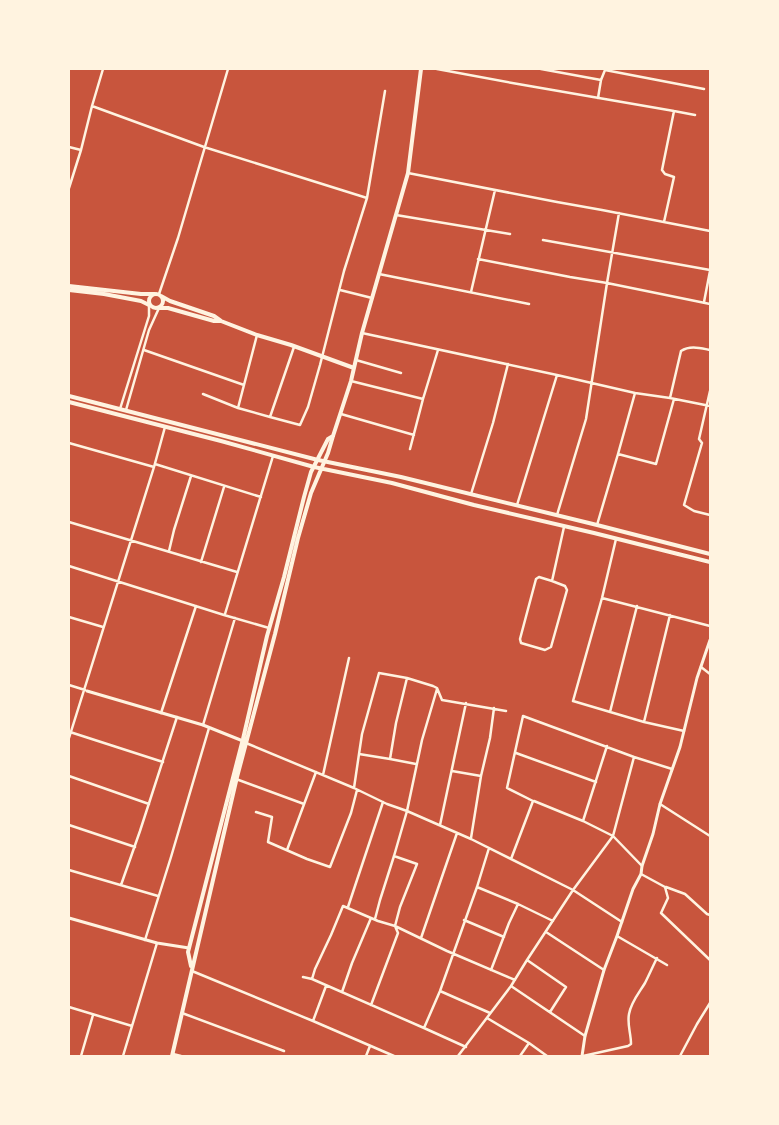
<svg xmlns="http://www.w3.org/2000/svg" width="779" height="1125" viewBox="0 0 779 1125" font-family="'DM Sans',sans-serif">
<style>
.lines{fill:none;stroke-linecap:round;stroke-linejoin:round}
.minor{stroke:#fff3e0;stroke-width:2.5}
.tertiary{stroke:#fff3e0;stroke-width:3}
.secondary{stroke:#fff3e0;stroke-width:4}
</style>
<rect width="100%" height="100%" fill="#c8553d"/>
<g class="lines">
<!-- minor -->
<path class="minor" d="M437,69L518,84L674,111L695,115
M541,69L601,80
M598,98L601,80L605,70L704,89
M92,106L204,147L367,198
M69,147L81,150
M408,173L557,202L602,210L710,231
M69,188L81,150L92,106L103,69
M396,215L510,234
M664,222L674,177L665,174L662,170L674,111
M543,240L710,270
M478,259L570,277L607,283L710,304
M379,274L529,304
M340,290L372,298
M471,292L495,190
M159,294L178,238L228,69
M704,302L710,271
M362,333L557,375L517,505
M294,347L270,417L300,425L308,407L320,365L344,271L367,198L385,91
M144,350L244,385
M356,360L401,373
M557,375L635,393L670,398L710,406
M351,381L423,399
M710,391L699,439L702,443L684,505L694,511L710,515
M203,394L238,408L270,417
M670,398L681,351C690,345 700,348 710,350
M238,408L257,335
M120,409L149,316V305
M126,410L149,330L159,308
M341,414L414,435
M69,443L154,467
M410,449L423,399L438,350
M618,454L656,464L674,399
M155,464L261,497
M471,494L493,423L508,364
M557,515L586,419L607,283L619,213
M69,522L237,572
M597,525L618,454L635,393
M616,539L602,598L573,701L644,722L684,731
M169,551L174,530L191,476
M201,562L224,487
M69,566L224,615L269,628
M552,581L565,586L567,590L551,647L545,650L521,643L520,639L536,579L539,577L552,581L564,527
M602,598L710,626
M225,614L273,456
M69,617L103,627
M701,667L710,674
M69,685L85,690
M610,712L637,606
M161,713L196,606
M644,722L670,615
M203,725L235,618
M70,732L163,762
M69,738L154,467L165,427
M246,743L354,788L387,804L407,811L471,839L573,890L622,922
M516,753L596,782
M634,757L672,769
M390,759L396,723L407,678
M416,764L390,759L359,754L362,734L379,673L407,678L433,686L437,688L442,700L506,711
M452,771L481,776L490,738L494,708
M323,775L349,658
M69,776L149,804
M236,779L304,804
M354,788L359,754
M534,801L583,821L613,836L642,866
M660,804L710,836
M256,812L272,817L268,842L307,859L330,867L351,813L357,790
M583,821L607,746
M69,825L135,847
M440,825L466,703
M471,838L481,776
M287,850L316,772
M69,870L158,896
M641,874L665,887L668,898L661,913L710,960
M121,885L140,831L177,717
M477,887L518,904L553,921
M666,887L685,894L707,914L710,915
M348,907L383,802
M375,919L380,900L394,856L407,811L422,740L437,689
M464,920L504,937
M546,932L604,970
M617,936L667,965
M421,938L457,833
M145,940L171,857L209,728
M527,960L566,987L550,1012
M491,970L509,923L518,904
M192,971L313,1021
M303,977L312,979L424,1028
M312,979L315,969L331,935L343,906L378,921L395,926L447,951L515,980
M326,986L313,1021L394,1056
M511,986L585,1036
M440,991L490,1013
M342,992L352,963L371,918
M371,1005L398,933L395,926L400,907L417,864L394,856
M69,1007L132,1026
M182,1013L284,1051
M487,1018L529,1043L547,1056
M466,1047L424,1028L440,991L477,887L489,848
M173,1054L181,1056
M81,1056L93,1015
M123,1056L157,943
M366,1056L370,1046
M458,1056L511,986L527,960L573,890L613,836L634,757L523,716L507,788L533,801L511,859
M520,1056L529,1043
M583,1056L628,1046L631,1044C631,1033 627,1025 629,1014C631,1002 639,993 645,983C649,975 653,966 657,958
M680,1056L697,1024L710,1003"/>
<!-- tertiary -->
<path class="tertiary" d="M87,691L203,725L243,741
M69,918L157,943L189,948
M582,1056L585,1036L604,970L617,936L633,889L641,874L642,866L653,834L660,804L680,747L697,678L710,640"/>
<!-- secondary -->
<path class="secondary" d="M69,286L141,294H154
M69,290L104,294L141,301L149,305
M149 301a7 7 0 1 1 14 0a7 7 0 1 1-14 0Z
M161,296L170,301L214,316L221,321L257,335L291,345L354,368
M159,308H168L214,321H221
M69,396L318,460L401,477L597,525L710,554
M69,402L221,441L314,467L392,483L474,505L594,533L710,562
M191,966L188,952L243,739L267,636L284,577L304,497L311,472L328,439L333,436
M172,1056L237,777L275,634L298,538L311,493L328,453L333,436L351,381L362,333L408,173L421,69"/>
</g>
<!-- border -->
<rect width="779" height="1125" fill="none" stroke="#fff3e0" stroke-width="140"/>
</svg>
